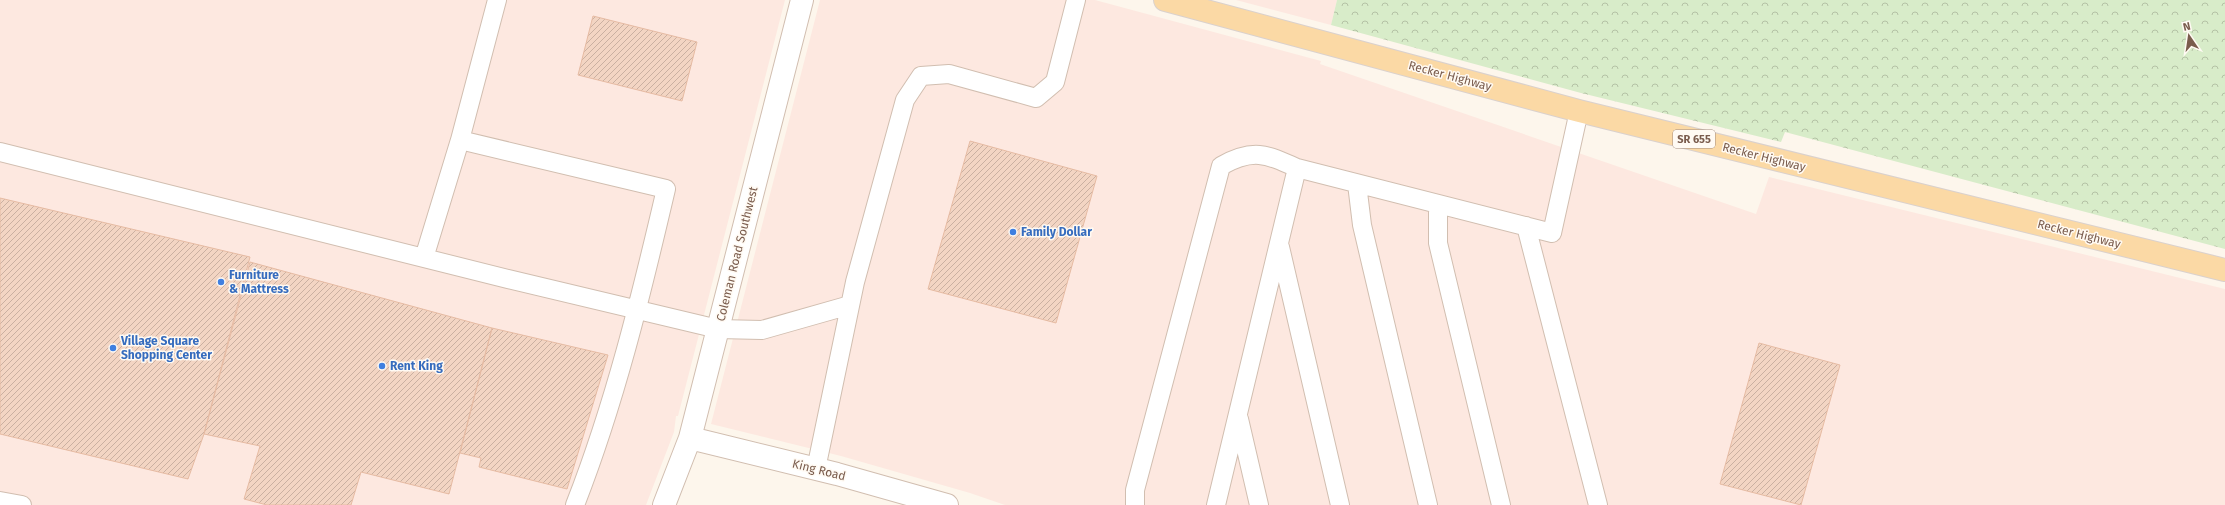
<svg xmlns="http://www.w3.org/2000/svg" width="2225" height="505" viewBox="0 0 2225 505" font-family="'Fira Sans',sans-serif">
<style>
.commercial{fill:#fde8e0}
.forest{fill:url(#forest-crowns)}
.building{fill:url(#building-hatch);stroke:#e6bba3}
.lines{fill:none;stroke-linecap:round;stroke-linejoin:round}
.service-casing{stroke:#d1beb0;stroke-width:20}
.tertiary-casing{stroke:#d1beb0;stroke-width:24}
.primary-casing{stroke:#dad1cd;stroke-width:24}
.service{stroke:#fff;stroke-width:18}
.tertiary{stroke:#fff;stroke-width:22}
.primary{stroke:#fbd9a5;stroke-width:22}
.shop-dot{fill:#3f7fe0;stroke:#fffaf3;stroke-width:1.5}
.labels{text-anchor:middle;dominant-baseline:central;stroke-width:3;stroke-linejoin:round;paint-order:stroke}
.shield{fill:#fffaf3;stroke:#a28b7f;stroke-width:1}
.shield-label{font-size:11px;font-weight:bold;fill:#7a5c4d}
.street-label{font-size:12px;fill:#7a5c4d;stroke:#fffaf3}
.shop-label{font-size:12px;font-weight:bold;fill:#366cbe;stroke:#fffaf3;text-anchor:start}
</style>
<defs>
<pattern id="forest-crowns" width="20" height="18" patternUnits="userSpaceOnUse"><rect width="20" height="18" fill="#d8ecc9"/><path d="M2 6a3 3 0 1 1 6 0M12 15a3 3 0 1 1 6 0" fill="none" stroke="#b4c2a5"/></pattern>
<pattern id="building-hatch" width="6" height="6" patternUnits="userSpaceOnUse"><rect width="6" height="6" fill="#f3d5c3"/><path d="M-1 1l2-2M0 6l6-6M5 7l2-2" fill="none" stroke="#cab0a1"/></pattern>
</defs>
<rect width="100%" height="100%" fill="#fdf6ec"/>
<!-- commercial -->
<path class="commercial" d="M0,0H785L678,416H676L674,432L646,505H0Z
M820,0H1095L1321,61L1320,64L1756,214L1769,177L2225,289V505H1005L970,493L841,456L711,424Z
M1236,0H1337L1331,25Z"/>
<!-- forest -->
<path class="forest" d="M1337,0H2225V249L1785,132L1781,142L1581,93L1331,25Z"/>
<!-- building -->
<path class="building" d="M593,16L697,42L682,101L578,75Z
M970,141L1097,176L1056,323L928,289Z
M0,198L250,257L204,434L188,479L0,434Z
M250,262L492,328L449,494L361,472L351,505H267L244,499L260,446L204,434Z
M492,328L608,355L567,489L479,467L481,458L460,453Z
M1759,343L1840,365L1801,505L1720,484Z"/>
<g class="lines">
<!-- service casing -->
<g class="service-casing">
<path id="service" d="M497,0L460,140L666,189C641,296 615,403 575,505
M0,152L508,279L718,329L762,330L850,305
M1357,184L1362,225L1428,505
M1438,204V243L1501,505
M1526,226L1598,505
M1280,247L1340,505
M424,258L460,140
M1239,419L1259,505
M816,469L855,282L905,100L921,76L949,74L1036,98L1055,82L1076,0
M0,501L22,505
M1135,505V490L1221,166C1253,148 1266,154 1297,168
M1216,505L1297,168L1552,233L1579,111"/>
</g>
<!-- tertiary casing -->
<g class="tertiary-casing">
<path id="tertiary" d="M690,438L837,474L947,505
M664,505L690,438L802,0"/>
</g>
<!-- primary casing -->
<g class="primary-casing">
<path id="primary" d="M1165,0L1579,111L2225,270"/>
</g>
<!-- service -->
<use href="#service" class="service"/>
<!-- tertiary -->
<use href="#tertiary" class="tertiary"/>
<!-- primary -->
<use href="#primary" class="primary"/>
</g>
<!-- markers -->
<g class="shop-dot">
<circle cx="1013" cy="232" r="4"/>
<circle cx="221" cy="282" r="4"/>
<circle cx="113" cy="348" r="4"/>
<circle cx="382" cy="366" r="4"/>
</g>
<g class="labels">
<!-- shield labels -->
<rect class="shield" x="1673" y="130" width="42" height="18" rx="3"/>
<g class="shield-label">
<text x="1694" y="139">SR 655</text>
</g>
<!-- street labels -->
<g class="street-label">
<text transform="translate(1450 76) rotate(15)">Recker Highway</text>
<text transform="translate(1764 157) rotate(14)">Recker Highway</text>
<text transform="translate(2079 234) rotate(14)">Recker Highway</text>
<text transform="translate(737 254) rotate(-76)">Coleman Road Southwest</text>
<text transform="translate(819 470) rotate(14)">King Road</text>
</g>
<!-- shop labels -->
<g class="shop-label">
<text x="1021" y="232">Family Dollar</text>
<text x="229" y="275">Furniture<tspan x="229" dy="14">&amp; Mattress</tspan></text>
<text x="121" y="341">Village Square<tspan x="121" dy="14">Shopping Center</tspan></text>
<text x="390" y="366">Rent King</text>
</g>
</g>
<!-- north arrow -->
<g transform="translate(2189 36) rotate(347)" stroke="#fffaf3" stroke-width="3" paint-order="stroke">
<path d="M0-3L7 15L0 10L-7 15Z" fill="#7a5c4d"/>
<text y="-6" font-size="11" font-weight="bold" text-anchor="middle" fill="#7a5c4d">N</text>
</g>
</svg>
